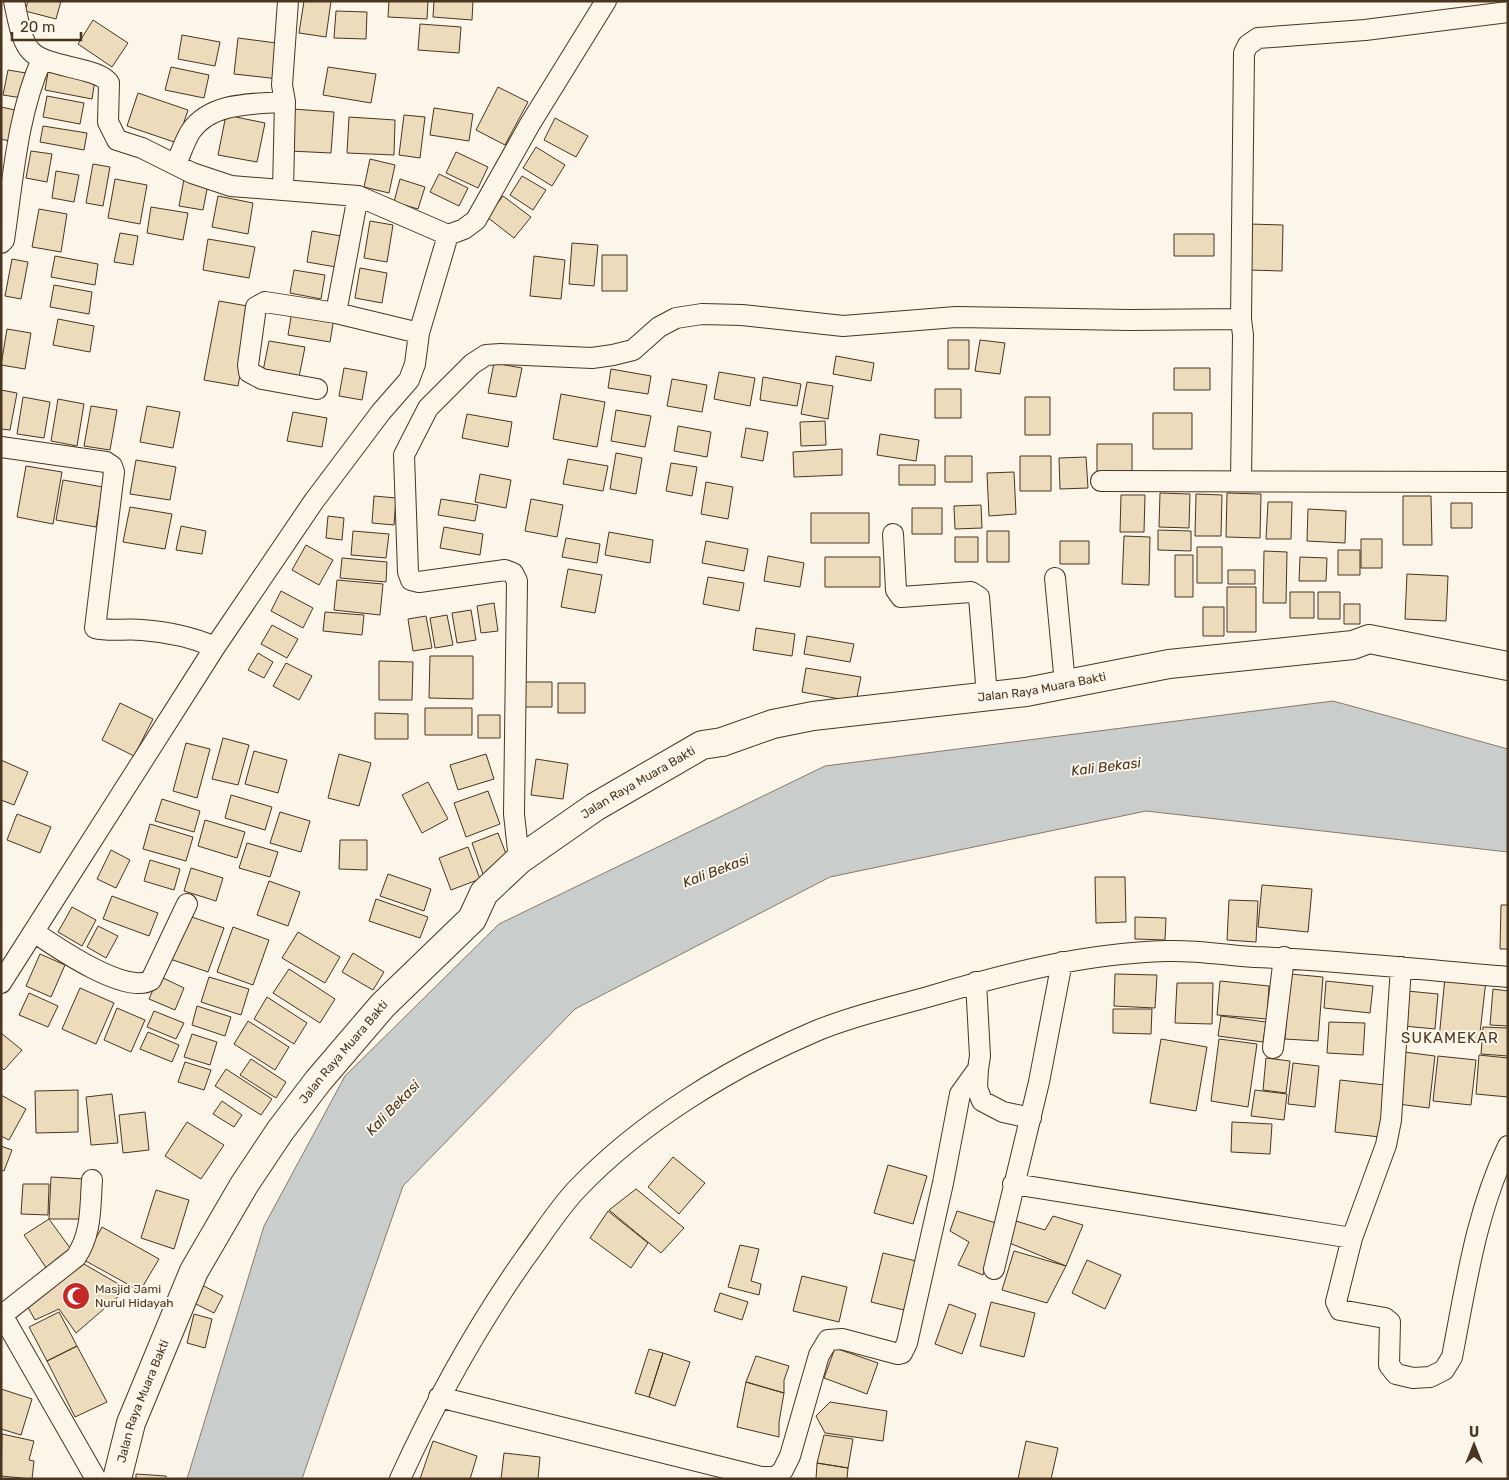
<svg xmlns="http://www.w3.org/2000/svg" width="1509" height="1480" viewBox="0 0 1509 1480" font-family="Rubik,sans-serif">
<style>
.water{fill:#c9cecd;stroke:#887966}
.building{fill:#ecdcbc;stroke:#4a3520}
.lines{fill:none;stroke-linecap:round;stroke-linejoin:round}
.minor-casing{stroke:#4a3520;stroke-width:22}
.primary-casing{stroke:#4a3520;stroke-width:30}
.minor{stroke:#fbf6e9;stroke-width:20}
.primary{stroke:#fbf6e9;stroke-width:28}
.labels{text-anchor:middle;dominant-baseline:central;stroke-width:4;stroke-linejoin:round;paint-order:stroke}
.street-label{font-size:12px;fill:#4a3520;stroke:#fbf6e9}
.poi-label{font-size:12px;fill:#4a3520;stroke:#fbf6e9;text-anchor:start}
.water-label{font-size:14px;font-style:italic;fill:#4a3520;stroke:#fbf6e9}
.quarter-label{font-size:15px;letter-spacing:1px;fill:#4a3520;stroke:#fbf6e9}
</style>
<rect width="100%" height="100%" fill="#fbf6e9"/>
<!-- water -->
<path class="water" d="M1333,701L1508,749V852L1146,811L830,877L575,1009L403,1186L302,1479H187L264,1226L345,1076L499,924L825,766Z"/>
<!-- building -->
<path class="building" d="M28,1H61L56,19L25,11Z
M304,1H331L326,37L299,33Z
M389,1H428L427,19L388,17Z
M434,1H473L472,20L433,17Z
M336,11L367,12L366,39L334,38Z
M93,20L128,43L112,67L78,44Z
M420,24L461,27L459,53L418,50Z
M182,35L220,42L215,66L178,59Z
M238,38L284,44L279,79L234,74Z
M171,67L209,75L204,98L165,90Z
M328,67L376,74L371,103L323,95Z
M8,70L26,73L22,98L3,95Z
M48,72L95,80L92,99L45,90Z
M498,87L528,102L505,145L476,130Z
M138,93L188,110L177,143L127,126Z
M47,96L84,103L80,124L43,117Z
M1,107L15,110L9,141L1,139Z
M434,108L473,114L469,141L430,135Z
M293,109L334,112L331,153L290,151Z
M226,115L265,123L257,162L218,155Z
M404,115L425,117L420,158L399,155Z
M349,117L395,120L394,155L347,153Z
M555,118L588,136L576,157L544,140Z
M43,126L87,133L84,150L40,142Z
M536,147L565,165L552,186L523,168Z
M31,151L52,154L47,182L26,178Z
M456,152L488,167L478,188L446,173Z
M370,159L395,165L389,193L364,187Z
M93,164L110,167L103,206L86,203Z
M56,171L79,175L74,202L52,198Z
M439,174L468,188L459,206L430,192Z
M522,176L546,190L533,210L510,195Z
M115,179L147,185L140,224L108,218Z
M184,179L208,184L203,210L179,206Z
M400,179L425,187L418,209L394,202Z
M218,196L253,203L248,234L212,227Z
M503,196L531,217L514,238L487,217Z
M151,207L188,213L183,240L147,233Z
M39,209L67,214L61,252L32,247Z
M370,221L393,225L387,262L364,258Z
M1249,224L1283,225L1282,271L1249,270Z
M312,231L341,236L336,267L307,262Z
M120,233L138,236L133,265L114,262Z
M1174,234H1214V256H1174Z
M208,239L255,247L249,278L203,270Z
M572,243L598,245L594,286L569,284Z
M602,255H627V291H602Z
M55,256L98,264L95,285L51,277Z
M534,256L565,260L561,299L530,296Z
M12,259L28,262L21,299L5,296Z
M360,268L387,273L382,303L355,298Z
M294,270L325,275L321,299L290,293Z
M54,285L92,292L89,314L50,307Z
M219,301L253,307L238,386L204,380Z
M292,311L334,318L330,342L288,335Z
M58,319L94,326L90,352L53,345Z
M7,329L31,333L25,369L1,365Z
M948,340H969V369H948Z
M980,340L1005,343L1000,374L975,371Z
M269,341L305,347L299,377L263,371Z
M836,356L874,363L871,381L833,374Z
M494,363L522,368L516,397L488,393Z
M344,368L367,372L362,400L339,396Z
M1174,368H1210V390H1174Z
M611,369L651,376L648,394L608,388Z
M719,372L755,378L750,406L714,399Z
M763,377L801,384L797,406L760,400Z
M672,379L707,385L702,412L667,406Z
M807,382L833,386L828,419L801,414Z
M935,389H961V418H935Z
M1,390L17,393L10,430L1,429Z
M561,394L605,402L597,447L553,439Z
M23,397L50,402L44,438L17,434Z
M1025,397H1050V435H1025Z
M58,399L84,404L77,446L51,441Z
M91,406L117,410L110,450L84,446Z
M147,406L180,412L173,448L140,442Z
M616,410L651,416L645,447L611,441Z
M293,412L327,418L322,447L287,441Z
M1153,413H1192V449H1153Z
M467,414L512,422L508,447L462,438Z
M825,421L826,445L801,446L800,422Z
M678,426L711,432L707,457L674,451Z
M746,428L768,432L763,461L741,457Z
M880,434L919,440L916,461L877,455Z
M1097,444H1132V472H1097Z
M842,449V475L794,477L793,452Z
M616,453L642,458L636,494L610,489Z
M945,456H972V482H945Z
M1020,456H1051V491H1020Z
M1086,457L1088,488L1060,489L1059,458Z
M568,459L608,466L603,491L563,484Z
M136,460L176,467L170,500L130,494Z
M671,463L697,467L692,496L666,491Z
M899,465H935V485H899Z
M26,466L62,472L53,524L17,517Z
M1014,472L1016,514L989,516L987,473Z
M480,474L511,480L506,508L475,502Z
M63,480L103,487L96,527L56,520Z
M706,482L733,487L728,519L701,514Z
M1160,493L1190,494L1189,528L1159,527Z
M1227,493L1261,494L1260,538L1226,537Z
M1196,494L1222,495L1221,536H1195Z
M1121,495H1145L1144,532H1120Z
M374,496L396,498L394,525L372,523Z
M1403,496H1431L1432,545H1403Z
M441,499L478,505L475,521L438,515Z
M531,499L563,505L557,537L525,531Z
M1268,502H1292L1291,539H1266Z
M1451,503H1472V528H1451Z
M981,505L982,528L955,529L954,506Z
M130,507L172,514L165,549L123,542Z
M912,508H942V534H912Z
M1308,509L1346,511L1345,543L1307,541Z
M811,513H869V543H811Z
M328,516L344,518L342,540L326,538Z
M181,526L206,531L202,554L176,550Z
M444,527L483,534L480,555L440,548Z
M1158,530L1191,531V551L1158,550Z
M353,531L389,534L386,558L351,555Z
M987,531H1009V562H987Z
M609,532L653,540L650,563L605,555Z
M1124,536L1150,537L1149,585L1122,584Z
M955,537H978V562H955Z
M566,538L600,544L597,563L562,557Z
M1361,539H1382V568H1361Z
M706,541L748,549L744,571L702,563Z
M1060,541H1089V564H1060Z
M306,545L333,560L319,585L292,570Z
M1197,547H1222V583H1197Z
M1338,550H1360V575H1338Z
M1264,551L1287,552L1286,603H1263Z
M1175,555H1193V597H1175Z
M768,556L804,563L800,587L764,581Z
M825,557H880V587H825Z
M1300,557L1327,558L1326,581H1299Z
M342,558L387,562L386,582L340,578Z
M568,569L602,575L595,613L561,607Z
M1228,570H1255V584H1228Z
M1407,574L1448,576L1446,621L1405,619Z
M708,577L744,583L739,611L703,604Z
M337,580L383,584L380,615L334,610Z
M1227,587H1256V632H1227Z
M281,591L313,608L303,628L271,611Z
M1290,592H1314V618H1290Z
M1318,592H1340V619H1318Z
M494,603L498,631L481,633L477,606Z
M1344,604H1360V624H1344Z
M1203,607H1224V636H1203Z
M471,610L476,640L457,643L452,613Z
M325,612L364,615L362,635L323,631Z
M447,615L453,645L435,648L430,618Z
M426,616L432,648L413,651L408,619Z
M272,625L298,639L287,658L261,644Z
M756,628L795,634L792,656L753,650Z
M807,636L854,644L850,662L804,654Z
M258,653L273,662L264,678L248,670Z
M430,656H473V699L429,698Z
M379,661L413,662L412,700H379Z
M286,663L312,676L299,700L273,686Z
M806,668L861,677L856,702L802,692Z
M525,682H552V707H525Z
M558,683H585V713H558Z
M120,703L153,719L134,756L102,740Z
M425,708H472V735H425Z
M375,713L408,714V739H375Z
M478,715H500V738H478Z
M223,738L249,745L238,785L212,779Z
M186,743L210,749L197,798L173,791Z
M254,751L287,760L278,793L245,784Z
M339,754L371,763L359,806L328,798Z
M486,754L494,779L458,790L450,765Z
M536,759L568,764L563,799L531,795Z
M1,760L28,772L14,805L1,800Z
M428,782L448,819L422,833L402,795Z
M488,791L500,824L466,837L454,803Z
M231,795L272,807L265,830L225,818Z
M162,799L200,811L194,832L155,821Z
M280,812L310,821L301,852L270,843Z
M17,814L51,827L40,853L7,840Z
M205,820L245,832L237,858L198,846Z
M150,824L193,837L186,861L143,849Z
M498,833L511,867L484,877L472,843Z
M340,840H367V870L339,869Z
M247,843L278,852L270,877L239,868Z
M468,847L480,879L451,890L439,858Z
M111,850L130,860L116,888L97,879Z
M150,860L180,869L174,890L144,881Z
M191,868L223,878L216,901L184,891Z
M388,874L431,889L424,911L380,896Z
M1095,877H1125L1126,922L1096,923Z
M269,881L300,892L288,926L257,915Z
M1262,885L1312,889L1308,932L1258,927Z
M112,896L158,913L149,936L103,919Z
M376,899L428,917L420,938L369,921Z
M1229,900L1258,901L1256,942L1227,940Z
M1501,905H1508V949H1500Z
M72,907L96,920L82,946L58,932Z
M186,915L224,928L208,972L170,959Z
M1135,917L1166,918L1165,940L1135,939Z
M98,926L118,936L106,958L87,947Z
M233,927L269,940L253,985L217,972Z
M298,932L340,957L325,983L282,958Z
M353,953L384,972L373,990L342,972Z
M40,954L65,965L51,997L26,986Z
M289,969L335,999L320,1023L273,993Z
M1115,974L1157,975L1155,1008L1114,1006Z
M1290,974L1323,977L1318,1041L1285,1039Z
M159,976L184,988L175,1010L149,999Z
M209,977L249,989L241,1015L201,1002Z
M1445,977L1486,980L1479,1042L1439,1039Z
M1220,981L1269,986L1267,1019L1217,1015Z
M1326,981L1373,986L1370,1013L1324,1008Z
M1177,983H1213L1212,1024L1175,1023Z
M80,988L114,1003L96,1044L62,1029Z
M1493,989L1508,991V1026L1490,1025Z
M1407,991L1438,994L1435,1029L1404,1026Z
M29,993L58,1006L48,1027L19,1015Z
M267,997L307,1023L294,1044L254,1019Z
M197,1006L231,1017L225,1036L192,1025Z
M117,1008L145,1020L131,1052L104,1040Z
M1113,1009H1152L1151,1034L1113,1033Z
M154,1011L184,1023L176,1039L147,1027Z
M1221,1016L1266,1022L1263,1042L1218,1036Z
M248,1021L289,1047L275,1070L234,1044Z
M1329,1022L1365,1023L1363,1055L1327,1053Z
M1483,1027L1508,1028V1056L1481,1054Z
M148,1032L179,1045L172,1062L140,1049Z
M1,1033L22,1050L4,1070L1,1067Z
M192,1034L217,1042L210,1065L184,1057Z
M1161,1039L1207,1047L1196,1111L1150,1103Z
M1219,1039L1257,1044L1248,1107L1211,1101Z
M1404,1052L1435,1056L1429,1108L1398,1104Z
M1479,1055L1508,1058V1097L1476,1094Z
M1438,1056L1476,1060L1471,1105L1433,1101Z
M1266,1058L1290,1061L1286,1093L1263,1090Z
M251,1059L286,1082L276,1098L240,1075Z
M185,1062L211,1070L204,1090L178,1082Z
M1293,1063L1319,1066L1315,1107L1288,1104Z
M226,1069L272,1099L261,1115L215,1086Z
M1340,1080L1385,1085L1380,1137L1335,1132Z
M78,1090V1132L36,1133L35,1091Z
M1255,1090L1287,1094L1284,1120L1251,1116Z
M112,1094L118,1143L91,1145L86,1097Z
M1,1095L26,1109L9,1140L1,1136Z
M222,1101L242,1115L234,1127L213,1114Z
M145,1112L149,1150L123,1153L119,1115Z
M187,1122L224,1145L201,1179L165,1156Z
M1232,1122L1272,1124L1270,1154L1231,1152Z
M1,1146L12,1150L4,1171L1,1170Z
M673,1157L705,1183L679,1214L648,1187Z
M888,1165L927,1176L913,1224L874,1213Z
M51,1177L85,1179L83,1219H49Z
M23,1184H49L48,1215L21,1214Z
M636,1189L684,1228L661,1253L609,1210Z
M156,1190L189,1200L174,1249L141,1238Z
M608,1211L648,1243L631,1268L590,1238Z
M957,1211L999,1224L983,1275L958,1265L969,1242L950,1231Z
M1053,1216L1083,1225L1066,1266L1007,1242L1016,1221L1045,1230Z
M49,1219L73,1252L47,1269L24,1235Z
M102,1227L159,1259L140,1291L84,1260Z
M740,1245L759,1249L751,1281L761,1284L759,1295L728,1287Z
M1014,1251L1066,1266L1047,1303L1002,1290Z
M883,1253L916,1261L904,1310L871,1302Z
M77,1260L127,1289L76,1333L59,1309L35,1320L25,1302Z
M1087,1260L1121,1275L1105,1309L1072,1293Z
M802,1276L847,1287L839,1322L793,1311Z
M200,1284L223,1296L214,1313L190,1301Z
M720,1293L748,1302L742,1320L714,1311Z
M991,1302L1035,1313L1024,1357L980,1346Z
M949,1304L976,1314L962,1354L935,1344Z
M59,1312L77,1346L47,1361L29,1327Z
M194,1314L212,1319L205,1348L187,1343Z
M77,1346L107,1402L75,1417L47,1361Z
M835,1348L878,1363L867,1394L824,1378Z
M649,1349L663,1353L649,1397L635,1393Z
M663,1353L690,1362L675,1406L649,1397Z
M756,1356L789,1366L784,1380V1393L746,1382Z
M746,1382L784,1393L779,1422V1437L737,1427Z
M1,1389L32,1399L21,1435L1,1429Z
M830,1402L887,1411L883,1441L825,1433L816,1416Z
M2,1434L34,1441L29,1460L34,1461L32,1479L1,1476Z
M824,1435L853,1439L848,1468L817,1463Z
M433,1441L477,1456L470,1479H420Z
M1026,1441L1058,1448L1051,1479H1018Z
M504,1453L540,1457L538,1479H501Z
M817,1463L848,1468L847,1479H816Z
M136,1474L166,1476V1479H136Z"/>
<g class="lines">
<!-- minor casing -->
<g class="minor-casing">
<path id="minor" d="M176,164C181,153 185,140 191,131C211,102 253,104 285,102
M283,190L285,102L282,85L288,1
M448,235L464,229L476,220L530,124L606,1
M1,243L4,240C13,180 17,115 42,59
M336,313L358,196
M1241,319L1244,53L1248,45L1258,38L1365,30L1508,12
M317,389L262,379L249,372L248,365L256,307L265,302L336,313L419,333
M1,447L106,462L112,466L114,472L95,628C111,632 126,628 142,630C168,632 192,637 215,647
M1101,481L1508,482
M893,534L896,590L901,597L971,592L979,597L987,696
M1055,578L1065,684
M519,860L514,814L517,581L513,573L505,570L419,582L411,580L408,572L404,455L428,408L472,364L486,355L501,354L592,358L613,355L633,350L659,327L676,318L702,314L742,315L843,326L956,317L1130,320L1241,319L1243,335L1241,480
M34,932C56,947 127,996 151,980L187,904
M1401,967L1391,1120L1386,1145L1352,1238L1336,1302L1340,1310L1385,1318L1390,1322L1389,1365L1396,1374L1413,1378L1430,1377L1444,1370L1452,1357C1466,1285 1476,1212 1508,1146
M1,983L215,647L314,501L381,412L409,380L415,364L419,333L448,235L358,196L231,186L192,173L142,148L117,140L108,122L109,83C104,76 94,73 86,71C28,56 26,61 14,1
M1273,1048L1284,957
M978,1069L977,1088L982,1101L1003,1112L1031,1118
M1013,1184L1352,1238
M994,1269L1039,1082L1062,962
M1,1313L96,1479
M1,1316L76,1257C92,1233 90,1208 92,1180
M439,1397L761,1477H776L783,1470L790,1456L819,1355L828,1340L842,1339L898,1354L902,1353L907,1343L943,1183L960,1094L978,1069L980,1056L976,982
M400,1479C436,1400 475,1329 525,1258C542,1235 558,1209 577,1189C641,1122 731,1067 816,1031C854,1015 893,1007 931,996C1009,973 1086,953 1167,951C1196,950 1225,955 1254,957C1339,960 1423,970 1508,977"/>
</g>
<!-- primary casing -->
<g class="primary-casing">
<g id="primary">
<path id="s1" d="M117,1479L131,1423L194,1271L244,1185L280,1131L318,1081L383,1005L472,919L484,893L519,860L595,807L702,745L722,742L773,724L813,716L1026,692L1169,664L1353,645L1369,639L1508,666"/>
</g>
</g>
<!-- minor -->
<use href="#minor" class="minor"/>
<!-- primary -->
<use href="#primary" class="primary"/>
</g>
<!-- icons -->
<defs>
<g id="mosque-disc" transform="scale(1.4375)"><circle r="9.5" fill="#c62828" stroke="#fbf6e9"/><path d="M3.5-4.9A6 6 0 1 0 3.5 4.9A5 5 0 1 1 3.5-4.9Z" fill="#fff"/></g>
</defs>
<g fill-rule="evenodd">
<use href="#mosque-disc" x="76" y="1296"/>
</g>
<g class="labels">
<!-- street labels -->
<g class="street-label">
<text stroke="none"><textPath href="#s1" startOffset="1312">Jalan Raya Muara Bakti</textPath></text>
<text stroke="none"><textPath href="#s1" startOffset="892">Jalan Raya Muara Bakti</textPath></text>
<text stroke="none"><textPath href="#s1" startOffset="488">Jalan Raya Muara Bakti</textPath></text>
<text stroke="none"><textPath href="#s1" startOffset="82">Jalan Raya Muara Bakti</textPath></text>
</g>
<!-- poi labels -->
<g class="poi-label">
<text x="95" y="1289">Masjid Jami<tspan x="95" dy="14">Nurul Hidayah</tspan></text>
</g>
<!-- water labels -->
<g class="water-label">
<text transform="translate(1106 767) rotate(-7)">Kali Bekasi</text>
<text transform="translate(716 871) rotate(-21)">Kali Bekasi</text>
<text transform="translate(393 1108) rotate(-46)">Kali Bekasi</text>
</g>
<!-- quarter labels -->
<g class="quarter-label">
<text x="1450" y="1038">SUKAMEKAR</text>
</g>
</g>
<!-- border -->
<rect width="1509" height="1480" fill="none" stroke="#4a3520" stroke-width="5"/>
<!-- north arrow -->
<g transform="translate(1474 1445)" stroke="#fbf6e9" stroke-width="4" paint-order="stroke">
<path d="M0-4L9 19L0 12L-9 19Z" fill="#4a3520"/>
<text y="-8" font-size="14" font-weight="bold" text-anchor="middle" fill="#4a3520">U</text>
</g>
<!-- scale -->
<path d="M12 32v8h69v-8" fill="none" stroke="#4a3520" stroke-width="2.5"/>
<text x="20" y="32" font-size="15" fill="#4a3520" stroke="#fbf6e9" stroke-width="4" paint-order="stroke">20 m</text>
</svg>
